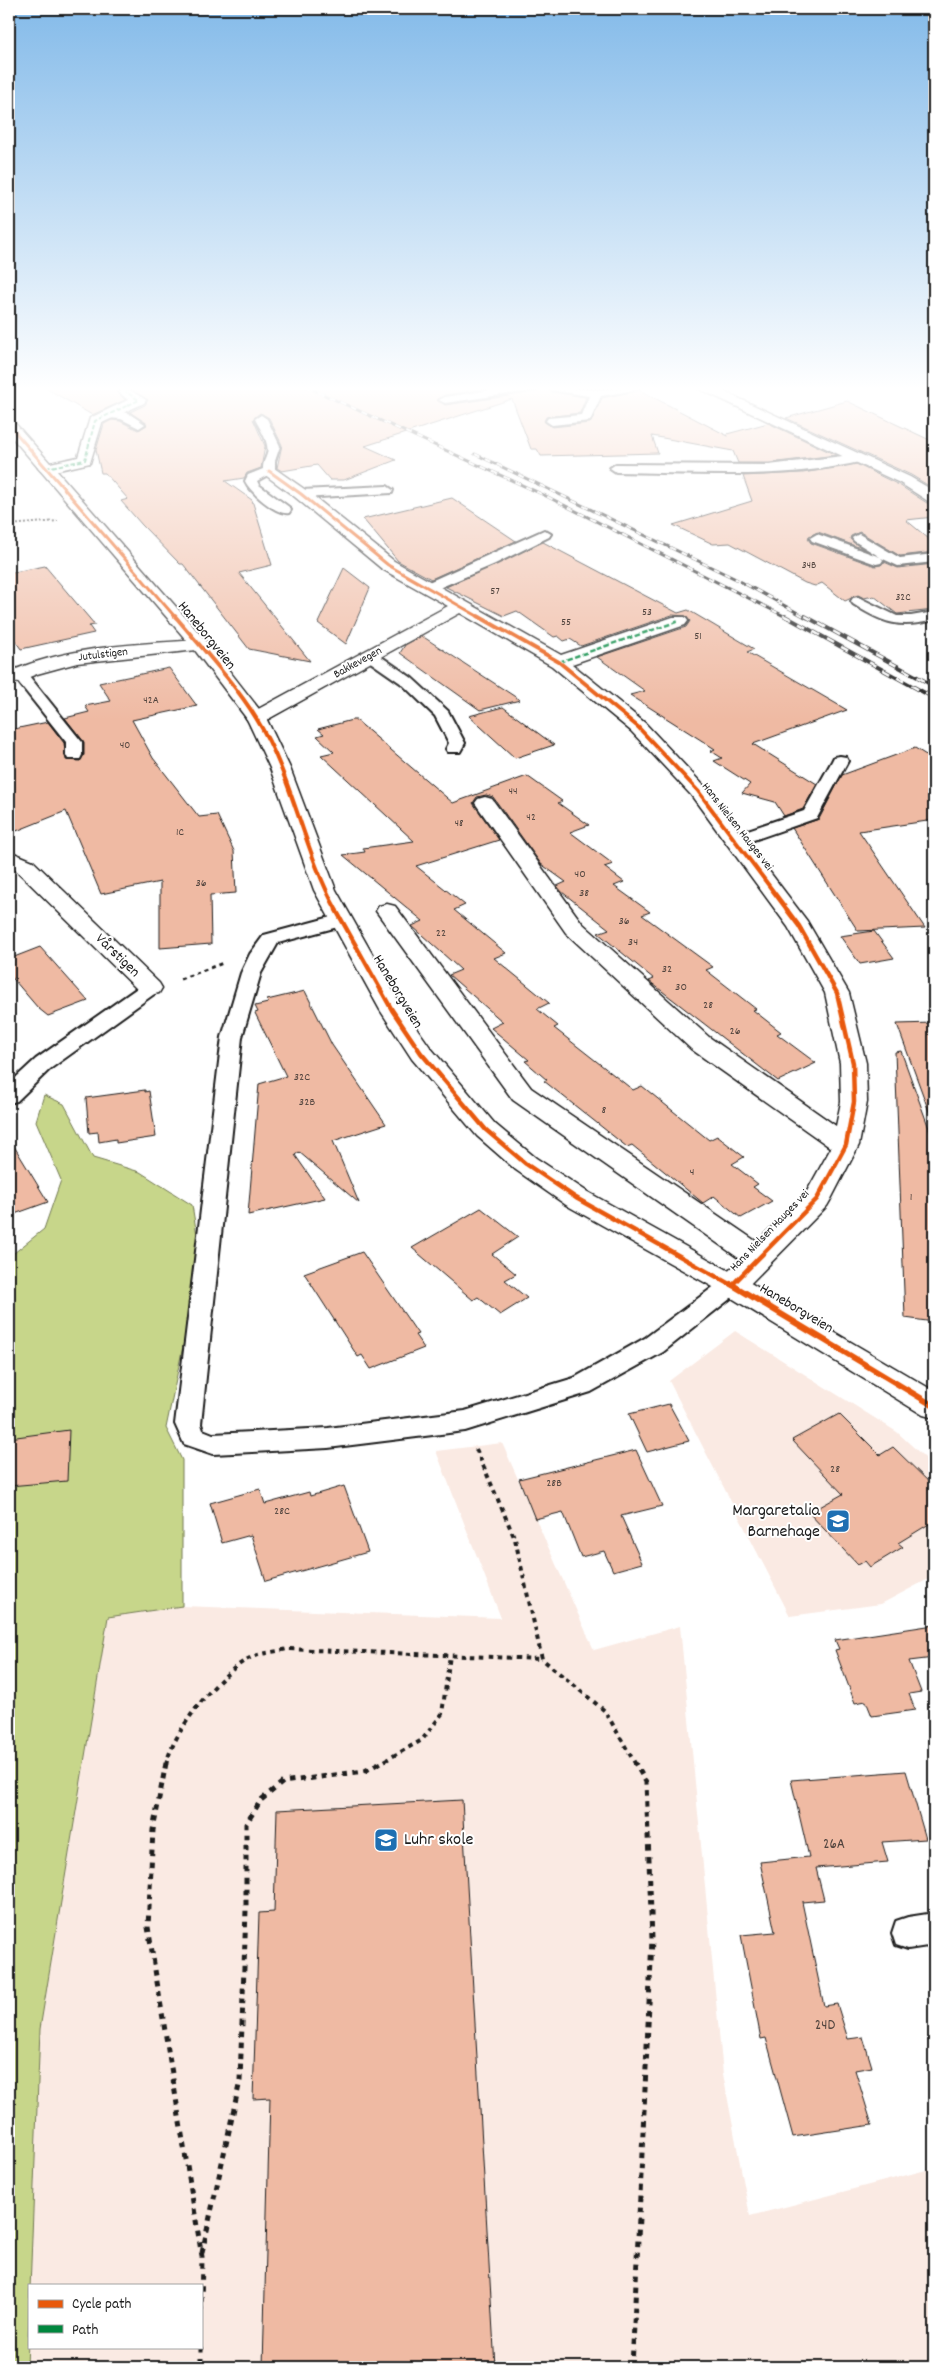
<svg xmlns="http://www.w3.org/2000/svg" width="943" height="2376" viewBox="0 0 943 2376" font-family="Dekko,sans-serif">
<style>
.built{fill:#faeae3}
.green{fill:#c7d68a;stroke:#727953}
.building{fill:#efbaa3;stroke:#1c1c1c}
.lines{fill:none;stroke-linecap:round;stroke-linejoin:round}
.lane-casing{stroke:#1c1c1c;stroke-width:4}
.street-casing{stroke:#1c1c1c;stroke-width:3}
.secondary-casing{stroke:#1c1c1c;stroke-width:3}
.path-far3{stroke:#1c1c1c;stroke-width:2;stroke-dasharray:2 2;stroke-linecap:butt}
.path-far2{stroke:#1c1c1c;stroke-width:3;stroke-dasharray:4 4;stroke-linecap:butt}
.path-far1{stroke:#1c1c1c;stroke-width:4;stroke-dasharray:4.5 4.5;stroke-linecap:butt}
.path{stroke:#1c1c1c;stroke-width:5;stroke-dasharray:5.5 5.5;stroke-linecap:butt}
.lane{fill:#fff;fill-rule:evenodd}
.street{fill:#fff;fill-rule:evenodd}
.secondary{fill:#fff;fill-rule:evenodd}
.rail-far1-casing{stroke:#1c1c1c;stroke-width:3}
.rail-casing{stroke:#1c1c1c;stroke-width:4}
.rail-far1{stroke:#fff;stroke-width:2;stroke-dasharray:6;stroke-linecap:butt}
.rail{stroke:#fff;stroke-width:2.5;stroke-dasharray:8;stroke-linecap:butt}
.quiet-far1{stroke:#00873e;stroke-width:2;stroke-dasharray:4.5 2;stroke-linecap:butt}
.quiet{stroke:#00873e;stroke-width:2.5;stroke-dasharray:5.5 2.5;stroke-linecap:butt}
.cycleway-far3-casing{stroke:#fff;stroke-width:5}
.cycleway-far2-casing{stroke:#fff;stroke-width:6}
.cycleway-far1-casing{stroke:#fff;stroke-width:8}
.cycleway-casing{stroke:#fff;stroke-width:9}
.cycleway-far3{stroke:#e8590c;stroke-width:3}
.cycleway-far2{stroke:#e8590c;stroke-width:4}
.cycleway-far1{stroke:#e8590c;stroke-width:4.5}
.cycleway{stroke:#e8590c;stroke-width:6}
.labels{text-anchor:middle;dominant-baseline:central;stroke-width:4;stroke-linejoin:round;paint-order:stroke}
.far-number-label{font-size:11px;fill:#51443e}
.far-street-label{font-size:12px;fill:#1c1c1c;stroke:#fff}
.number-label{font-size:12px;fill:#51443e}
.street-label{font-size:15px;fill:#1c1c1c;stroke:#fff}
.near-number-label{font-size:15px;fill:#51443e}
.near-poi-label{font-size:18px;fill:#1c1c1c;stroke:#fff;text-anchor:end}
</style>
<rect width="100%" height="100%" fill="#fff"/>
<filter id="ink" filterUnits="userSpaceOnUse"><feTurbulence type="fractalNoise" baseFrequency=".02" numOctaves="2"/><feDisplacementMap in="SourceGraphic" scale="10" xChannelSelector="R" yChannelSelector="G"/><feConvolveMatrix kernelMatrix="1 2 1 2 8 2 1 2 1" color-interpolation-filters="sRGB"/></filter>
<g filter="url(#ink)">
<!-- built -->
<path class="built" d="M735,1331L897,1432L934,1466V1576L881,1604L790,1616L669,1381Z
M502,1443L594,1650L680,1626L723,2074L750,2216L934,2168V2367H27L29,2328V2347H201V2285H30L40,2029L108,1617L182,1606L501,1618L436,1451Z"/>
<!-- green -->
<path class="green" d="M44,1095L64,1104L93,1158L140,1172L192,1205L201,1259L166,1428L182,1460V1606L108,1617L40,2029L27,2367H9V1257L44,1229L61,1180L36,1121Z"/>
<!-- building -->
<path class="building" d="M44,387H123L117,392L125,400L92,415Z
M128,387H496L445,395L437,399L445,405L536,392L544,387L552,392L586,397L580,413L546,417L544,421L552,427L590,423L602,398L639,390L728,436L727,434L768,423L836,455L769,463H738L733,451L652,436L658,453L541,456L537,449H531L512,399L365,446L396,460L344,480H330L317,465L282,471L277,468L282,445L269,418L260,413L253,419L265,446L261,468L247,473L244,478L225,481L252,500L272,565L239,573L310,661L249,649L183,564H180L142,525L121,501L128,499L105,473H101L96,450L104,424L112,420L120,421L138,430L147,425L130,412L145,405L148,400Z
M847,401L934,442V489L911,475L786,418Z
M856,464L899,485L927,503L934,505V517L906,520L934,543V552L900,556L860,532L851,536L850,539L863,549L818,532L809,536L808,539L811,543L875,566L881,565L884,562L898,568L934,564V610L897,614L874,596L864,598L858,595L845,601L822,583L815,586L805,583L730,543L713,544L673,525L752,501L743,476L803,473Z
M452,498L516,541L431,579L398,561L363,519Z
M543,542L678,613L688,610L754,649L747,652L847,710L753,744L817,784L803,809L784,816L775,802L742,793L750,784L714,761L722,758L711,751L715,749L630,695L645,691L597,657L686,627L690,621L686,616L672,615L581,646L570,639L564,641L558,636L554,637L517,611L504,616L446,587Z
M45,566L95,625L89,626L94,633L21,649L9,632V573Z
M344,568L370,588L346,644L318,623Z
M422,636L520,700L480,710L400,653L405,645Z
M169,668L197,706L132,720L153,758L199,817L217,815L234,851L236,893L210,895L211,944L160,948V882L101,894L66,811L9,834V730L48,722L64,743L66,760L80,761L84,755V742L65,718L89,712L85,706L111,701L99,683Z
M503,707L554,745L515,758L469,716Z
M352,720H356L453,803L527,776L562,801L558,803L589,825L570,832L613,864L604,867L624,882L614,886L650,912L642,915L713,967L706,970L756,1009L753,1010L781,1032L777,1034L816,1063L778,1081L649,981L654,979L598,933L609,929L562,892L557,886L566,882L541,864L493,797L486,795L477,797L473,803L499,840L416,866L465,905L454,910L506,953L494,958L549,1003L537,1009L558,1026L554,1028L633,1090L642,1086L709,1140L717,1136L744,1157L732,1164L758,1184L753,1187L772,1201L741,1218L714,1196L703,1203L632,1145L627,1147L544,1081L547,1080L525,1061L529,1060L491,1028L503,1022L449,975L461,970L412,926L423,921L343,855L365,852L363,848L414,841L321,755L334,752L317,736L324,734L318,729Z
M915,748L934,760V820L859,831L925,928L858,931L792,828L819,819L842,775Z
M874,931L894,958L860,964L840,936Z
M40,947L88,1001L48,1016L38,1008L9,974V959Z
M305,991L332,1045L386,1124L333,1141L359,1203L299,1152L295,1155L325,1198L248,1215L259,1084L286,1076L255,1013L258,1012L255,1006L268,1003L267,1000Z
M934,1023V1116L931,1117L897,1024Z
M901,1051L934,1142V1322L905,1318L895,1052Z
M145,1090V1092L149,1091L156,1137L116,1143V1139L99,1142L98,1132L89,1133L86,1098Z
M9,1138L48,1202L9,1216Z
M481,1208L518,1237L492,1254L516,1274L505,1280L527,1298L500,1315L478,1297L473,1300L412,1248Z
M362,1252L418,1334L415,1335L424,1348L371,1369L362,1355L358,1357L304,1273Z
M669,1404L689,1441L647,1452L629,1414Z
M839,1414L880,1455L893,1447L934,1487V1521L898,1543L903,1547L870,1567L865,1561L858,1565L809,1513L843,1494L792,1440Z
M69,1430L67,1481L9,1486V1438Z
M636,1450L662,1506L621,1516L642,1563L613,1571L604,1551L581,1557L563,1512L535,1519L519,1479Z
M344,1486L368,1552L266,1581L251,1535L222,1543L210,1503L260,1489L265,1504L309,1492L310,1496Z
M934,1625V1658L909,1661L921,1692L909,1694L915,1710L872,1716L866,1701L855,1703L835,1650L839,1649L835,1640Z
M906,1771L926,1839L882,1842L888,1862L816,1868L824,1900L802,1902L824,2006L837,2004L848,2039L863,2037L872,2067L855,2070L872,2125L793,2137L766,2038L761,2039L741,1935L775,1932L760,1862L809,1857L791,1780Z
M462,1800L495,2367H263L270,2098L253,2099L259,1913L274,1912L277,1810Z"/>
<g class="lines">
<!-- lane casing -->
<g class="lane-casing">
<path id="lane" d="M510,387H542L536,390L445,403L439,400L445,397Z
M546,387L596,390L641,387L635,390L601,396L590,421L552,425L546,421L548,418L581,415L589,396L552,390Z
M112,411L128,413L145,424L139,428L121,419L108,418L106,415L108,412Z
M261,415L267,419L280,446L275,461V471L257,481L259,485L289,507L291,510L289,513C277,516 250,492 245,481L248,475L263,469C263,462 265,460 267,454C270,443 260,429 255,419Z
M859,454L865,458L863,461C784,480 697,473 616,472L610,468L616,464L769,465Z
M387,486L393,490L392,493L301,498L295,494L301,490Z
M544,530L551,534L549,537L495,564L432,591L427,592L420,588L422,585Z
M817,534L880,557L854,541L852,538L859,534L900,558L934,554V562L898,566L881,558L883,560L881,563L876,564L812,541L810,538Z
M858,597L897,616H911L934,612V620C899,629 883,623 853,604L851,601L853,598Z
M371,651L376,653L412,678L448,711L465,743L460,752H448L446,749L449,743L435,716L402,684L366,659L363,656L366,653Z
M20,669L25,671L82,742V755L80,759H68L66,755V742L12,674Z
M840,756L846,757L848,761L817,818L742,844H730L727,840L730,836L804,811L832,761L834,757Z
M342,914L349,916L351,920L349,924L278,943L261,973L242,1037L201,1424L203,1430L213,1434L328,1428L465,1411L574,1378L645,1338L724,1279L732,1276L740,1279L744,1285L740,1291L663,1352L591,1392L465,1431L328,1448L213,1454L184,1444L175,1424L222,1037L241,973L250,954L264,935Z
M150,982L157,984L160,988L157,992L50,1069L17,1101L9,1103V1084L36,1059L143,984Z
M934,1913V1945L908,1949L896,1945L892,1933L896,1921L908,1917Z"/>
</g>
<!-- street casing -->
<g class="street-casing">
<path id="street" d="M126,388L146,400L144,403L102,423L90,463L46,473L41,471L38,468L41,465L78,457L90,418L128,400L119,392Z
M269,466L274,468L307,491L394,561L561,655L673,617H685L688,621L685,625L572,664L645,723L705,787L807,921L849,993L866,1063L867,1102L859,1145L831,1199L827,1206L742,1292L732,1296L722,1292L717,1285L722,1278L740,1259L513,1100L376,911L379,906L387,904L395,906L531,1088L757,1242L806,1193L831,1148L691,1049L566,933L475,803L478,799L485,797L492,799L582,923L709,1037L836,1126L841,1102L840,1063L825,993L788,927L691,795L631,731L552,666L460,613L263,722L256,724L249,722L246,718L249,714L448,606L382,569L295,497L264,474L261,471Z
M200,640L206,641L209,645L206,649L77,663L37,674L9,685V672C69,646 136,644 200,640Z
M9,851L33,861L159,983L162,988L159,993L150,995L141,993L17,871L9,866Z"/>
</g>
<!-- secondary casing -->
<g class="secondary-casing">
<path id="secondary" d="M695,387H714L910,477L934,491V503L928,501L900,483Z
M9,421L14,422L206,641L266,718L290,768L336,890L404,1010L430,1047L495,1124L536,1158L586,1191L742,1278L934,1391V1418L923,1415L722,1292L566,1205L516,1170L477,1136L412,1059L380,1010L314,890L270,768L247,719L194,649L9,434Z"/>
</g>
<!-- path-far3 -->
<path class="path-far3" d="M9,525L58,521"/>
<!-- path-far2 -->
<path class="path-far2" d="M180,979L223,963"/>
<!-- path-far1 -->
<path class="path-far1" d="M476,1449L515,1539L542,1659L605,1711L636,1765
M166,1765C173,1731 219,1673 250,1658C260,1653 275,1652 287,1649L542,1659
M377,1765L422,1740L442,1714L450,1655"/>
<!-- path -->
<path class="path" d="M166,1763L153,1830L148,1927L202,2257L201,2310
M202,2253L240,2081L246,1910V1824L261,1800L283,1782L365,1771L379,1763
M201,2347V2367
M632,2367L652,1939L646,1782L635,1763"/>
<!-- lane -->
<use href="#lane" class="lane"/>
<!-- street -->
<use href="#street" class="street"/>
<!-- secondary -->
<use href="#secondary" class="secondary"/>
<!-- rail-far1 casing -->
<g class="rail-far1-casing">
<path id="rail-far1" d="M307,387L546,496L788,618
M475,454L736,579L807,618"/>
</g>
<!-- rail casing -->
<g class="rail-casing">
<path id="rail" d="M785,616L934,698
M805,616L934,686"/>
</g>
<!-- rail-far1 -->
<use href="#rail-far1" class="rail-far1"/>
<!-- rail -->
<use href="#rail" class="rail"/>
<!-- quiet-far1 -->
<path class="quiet-far1" d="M46,468L85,460L95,421L139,400L126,392"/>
<!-- quiet -->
<path class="quiet" d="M559,662L679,621"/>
<!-- cycleway-far3 casing -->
<g class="cycleway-far3-casing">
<path id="cycleway-far3" d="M9,425L176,618
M269,471L301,494L388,565L481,618"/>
</g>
<!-- cycleway-far2 casing -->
<g class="cycleway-far2-casing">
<path id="cycleway-far2" d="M175,616C201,647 235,684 256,718C293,777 303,850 337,911
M478,616L559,662L638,727L698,791L788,911"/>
</g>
<!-- cycleway-far1 casing -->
<g class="cycleway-far1-casing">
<path id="cycleway-far1" d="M336,910L392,1010L421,1053L486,1130L526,1164L576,1198L733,1286
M732,1285L817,1199L846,1145L854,1102L853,1063L837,993L799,926L787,910"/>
</g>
<!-- cycleway casing -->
<g class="cycleway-casing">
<path id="cycleway" d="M731,1284L934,1406"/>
</g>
<!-- cycleway-far3 -->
<use href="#cycleway-far3" class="cycleway-far3"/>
<!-- cycleway-far2 -->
<use href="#cycleway-far2" class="cycleway-far2"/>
<!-- cycleway-far1 -->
<use href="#cycleway-far1" class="cycleway-far1"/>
<!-- cycleway -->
<use href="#cycleway" class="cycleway"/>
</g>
</g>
<!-- sky -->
<linearGradient id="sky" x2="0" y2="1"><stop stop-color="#83bae9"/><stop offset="0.54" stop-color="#fff"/><stop offset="1" stop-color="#fff" stop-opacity="0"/></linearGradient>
<rect width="943" height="720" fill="url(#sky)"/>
<!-- icons -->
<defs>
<g id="school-square" transform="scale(1.25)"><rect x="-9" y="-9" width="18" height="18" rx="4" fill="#1f6fb2" stroke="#fff"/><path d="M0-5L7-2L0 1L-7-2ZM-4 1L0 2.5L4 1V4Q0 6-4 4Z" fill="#fff"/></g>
</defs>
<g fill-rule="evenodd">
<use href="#school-square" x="838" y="1521"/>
<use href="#school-square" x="386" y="1840"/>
</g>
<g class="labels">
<!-- far-number labels -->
<g class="far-number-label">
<text x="809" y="566">34B</text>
<text x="495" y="592">57</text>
<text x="903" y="598">32C</text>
<text x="647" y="613">53</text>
<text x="566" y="623">55</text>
<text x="698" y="637">51</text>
<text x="151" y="701">42A</text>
<text x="125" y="746">40</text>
<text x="513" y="792">44</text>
<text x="531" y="818">42</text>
<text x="459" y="824">48</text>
<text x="180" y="833">1C</text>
</g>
<!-- far-street labels -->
<g class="far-street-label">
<text transform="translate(103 655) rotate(-7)">Jutulstigen</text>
<text transform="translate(358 663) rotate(-29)">Bakkevegen</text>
<text transform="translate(737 827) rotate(52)">Hans Nielsen Hauges vei</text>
<text transform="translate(770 1231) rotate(-46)">Hans Nielsen Hauges vei</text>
</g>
<!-- number labels -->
<g class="number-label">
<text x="580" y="874">40</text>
<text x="201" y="883">36</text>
<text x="584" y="893">38</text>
<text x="624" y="921">36</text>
<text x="441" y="933">22</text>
<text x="633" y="942">34</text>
<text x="667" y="969">32</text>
<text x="681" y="987">30</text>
<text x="708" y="1005">28</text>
<text x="735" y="1031">26</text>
<text x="302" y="1077">32C</text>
<text x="307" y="1102">32B</text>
<text x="604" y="1110">8</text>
<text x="692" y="1172">4</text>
<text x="911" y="1197">1</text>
<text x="835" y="1469">28</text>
<text x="554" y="1483">28B</text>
<text x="282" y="1511">28C</text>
</g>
<!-- street labels -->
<g class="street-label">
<text transform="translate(206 636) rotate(51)">Haneborgveien</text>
<text transform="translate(117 956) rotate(44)">Vårstigen</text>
<text transform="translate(397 992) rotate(59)">Haneborgveien</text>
<text transform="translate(796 1309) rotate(31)">Haneborgveien</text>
</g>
<!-- near-number labels -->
<g class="near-number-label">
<text x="834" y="1845">26A</text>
<text x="825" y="2026">24D</text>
</g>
<!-- near-poi labels -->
<g class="near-poi-label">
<text x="820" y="1511">Margaretalia<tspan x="820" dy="21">Barnehage</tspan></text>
<text x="404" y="1840" text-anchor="start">Luhr skole</text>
</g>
</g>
<!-- margin -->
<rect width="943" height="2376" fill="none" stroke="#fff" stroke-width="30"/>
<rect x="15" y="15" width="913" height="2346" fill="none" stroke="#1c1c1c" stroke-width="2" filter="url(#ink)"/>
<!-- legend -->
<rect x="28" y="2284" width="175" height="65" fill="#ffffff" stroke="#a4a4a4"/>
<rect x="38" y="2300" width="25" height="8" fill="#e8590c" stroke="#a4a4a4"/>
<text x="72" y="2308" font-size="15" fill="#1c1c1c">Cycle path</text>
<rect x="38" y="2325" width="25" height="8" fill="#00873e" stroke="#a4a4a4"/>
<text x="72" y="2334" font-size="15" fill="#1c1c1c">Path</text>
</svg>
